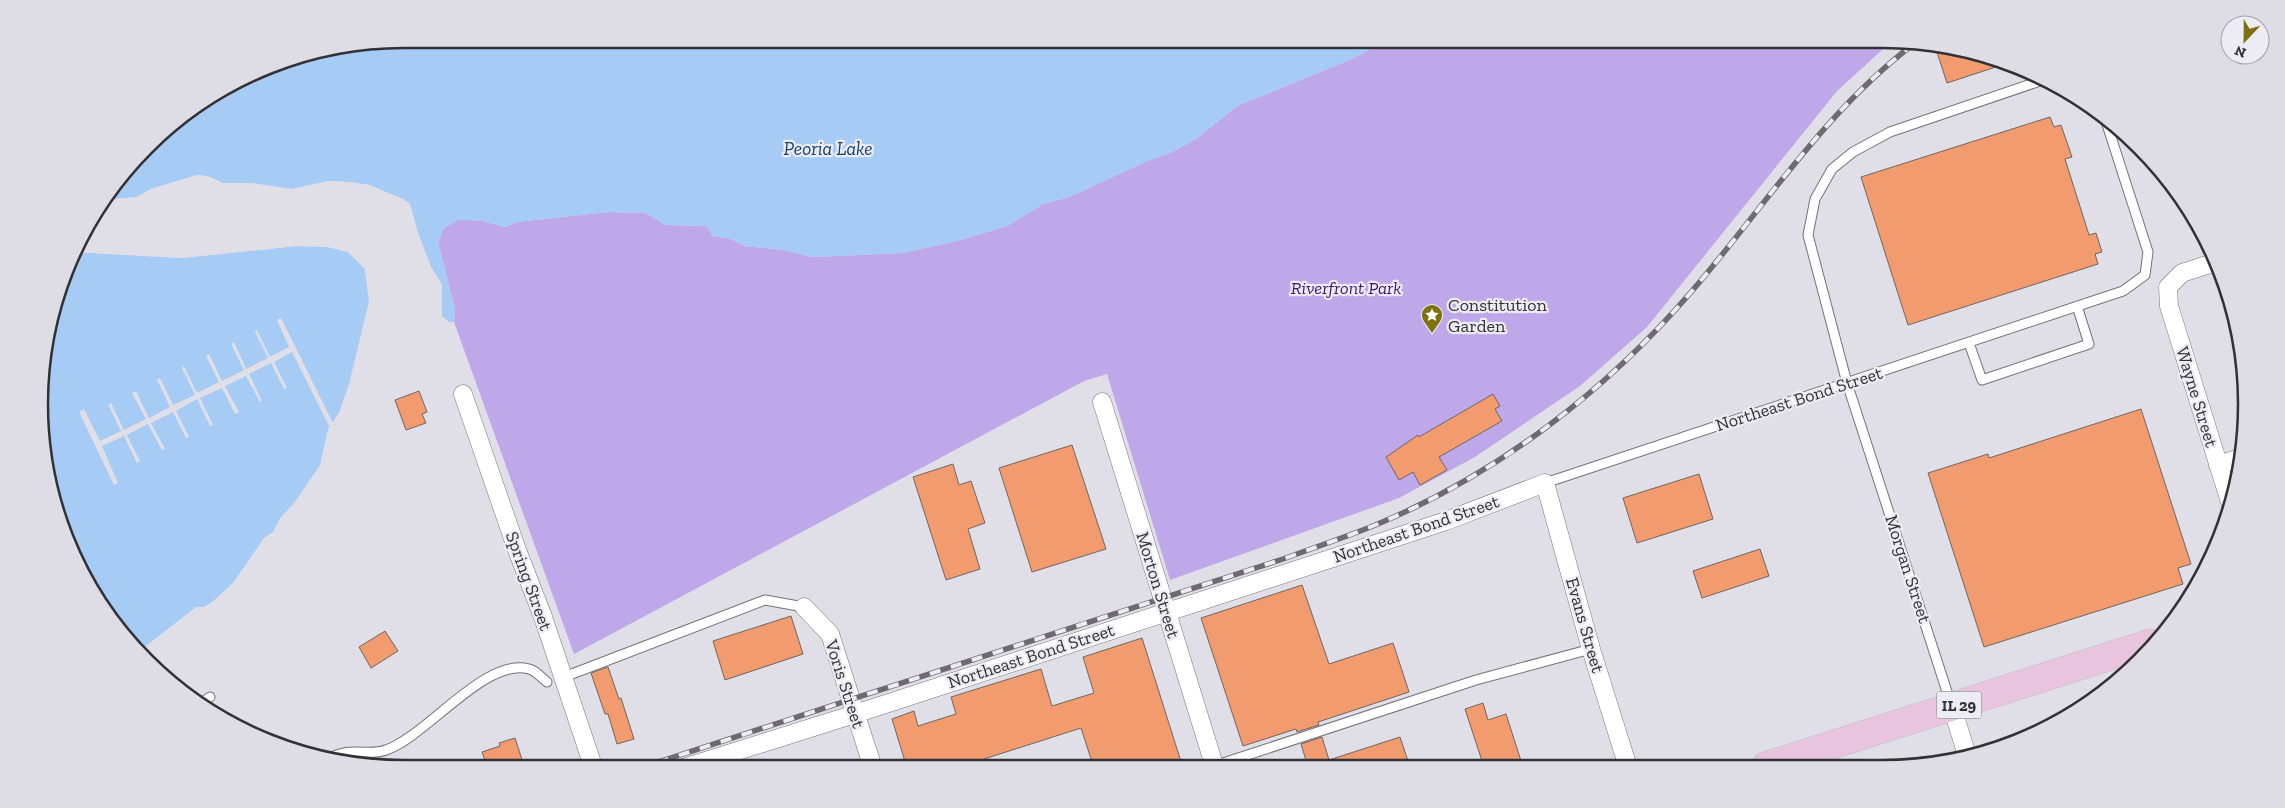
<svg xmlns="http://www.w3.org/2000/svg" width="2285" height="808" viewBox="0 0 2285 808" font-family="'Zilla Slab',serif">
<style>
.green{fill:#bfa8ea}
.water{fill:#a6cbf5}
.pier{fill:#e0dee6}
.building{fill:#f19b6e;stroke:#6f6662}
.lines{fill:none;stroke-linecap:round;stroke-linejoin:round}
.service-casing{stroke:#75727a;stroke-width:11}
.minor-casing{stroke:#75727a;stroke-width:19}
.primary-casing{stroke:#bdbdbe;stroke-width:29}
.service{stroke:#fff;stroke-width:9}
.minor{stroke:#fff;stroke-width:18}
.primary{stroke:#e8c4de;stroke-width:28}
.rail-casing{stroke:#6d6b70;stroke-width:5.5}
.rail{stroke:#edebf4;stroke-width:4;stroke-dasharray:11;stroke-linecap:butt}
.labels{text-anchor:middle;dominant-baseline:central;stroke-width:4.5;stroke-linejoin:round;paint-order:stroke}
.shield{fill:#edebf4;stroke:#6a696e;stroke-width:1}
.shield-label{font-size:16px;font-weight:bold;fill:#323134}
.park-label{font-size:18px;font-style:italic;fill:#431473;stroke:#edebf4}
.poi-label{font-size:18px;fill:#323134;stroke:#edebf4;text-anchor:start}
.street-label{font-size:18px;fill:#323134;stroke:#edebf4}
.water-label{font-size:19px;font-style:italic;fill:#15416d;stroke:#edebf4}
.rim{fill:none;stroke:#323134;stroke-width:2.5}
</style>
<rect width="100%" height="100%" fill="#e0dee6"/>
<!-- green -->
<path class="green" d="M1388,39L1893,40L1837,91L1647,327L1580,386L1475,457L1399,498L1170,580L1107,374L1084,381L574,654L454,322L455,310L438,242L444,228L459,219L483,221L505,227L517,222L608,212L645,213L666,225L707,226L713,236L731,239L745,246L784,250L813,257L903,253L957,241L1007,226L1043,204L1069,197L1147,161L1170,153L1196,139L1237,106L1354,58Z"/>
<!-- water -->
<path class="water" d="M404,39H1388L1354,58L1237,106L1196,139L1170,153L1147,161L1069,197L1043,204L1007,226L957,241L903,253L813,257L784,250L745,246L731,239L712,236L707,226L666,225L645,213L608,212L517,222L505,227L483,221L459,220L444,228L438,242L455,310L454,322H449L442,316V285L431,267L418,233L410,204L403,199L369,185L349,182L328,181L292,189L251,183H223L207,176L197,175L151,189L137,197L103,200L114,182L163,130L264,66L333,46Z
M297,246L328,247L348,252L365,269L369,301L349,384L339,413L328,429L320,465L295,502L280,518L273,532L264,538L233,583L212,602L204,607H196L138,652L100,607L51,498L40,428L42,357L74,252L181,258Z"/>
<!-- pier -->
<path class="pier" d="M197,175L207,176L223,183H251L292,189L328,181L349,182L369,185L403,199L410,204L418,233L431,267L442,285V316L440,315L439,286L429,268L415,234L408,205L402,201L368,188L349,184L329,183L292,192L251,186H223L206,179L197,178L152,191L138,200L121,202H101L103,200L137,197L151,189Z
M297,244L328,245L350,250L367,268L371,301H369L365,269L348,252L328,247L297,246L181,258L74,252V249L181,255Z
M281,318L334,425L331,430L292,352L274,362L287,388L284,389L271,363L249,374L262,401L260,402L246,376L225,386L239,412L235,414L222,388L200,398L213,425L210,426L197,399L176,411L189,437L186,438L173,412L151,423L165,449L162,450L148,424L127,435L140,461L137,463L124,436L102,446L118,483L114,485L79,412L84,409L100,441L121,431L108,404L111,403L124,430L146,419L132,393L136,391L149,418L170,407L157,380L160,378L173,405L195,395L182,368L184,366L197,393L219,382L206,356L209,354L222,381L244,370L231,344L234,342L246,369L268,358L255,332L257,330L270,357L289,347L277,320Z"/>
<!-- building -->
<path class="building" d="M1935,46L1975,51L2008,63L1947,83Z
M2050,117L2054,127L2061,125L2072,157L2065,159L2089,235L2096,233L2102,252L2095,254L2098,264L1908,325L1861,177Z
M419,391L427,412L422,414L426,423L406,430L395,400Z
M1493,394L1500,406L1495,409L1502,421L1439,457L1447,470L1420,485L1413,472L1399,480L1386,457L1418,435L1419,437Z
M2141,409L2191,564L2178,568L2183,584L1984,647L1928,473L1988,454L1989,458Z
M1072,445L1106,549L1032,572L999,468Z
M953,464L959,485L971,481L985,523L968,529L980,569L946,580L913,477Z
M1699,474L1713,519L1637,543L1623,498Z
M1760,549L1769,576L1702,598L1693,571Z
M1302,585L1329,664L1393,643L1409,692L1318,722L1319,725L1297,732L1296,729L1243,746L1201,618Z
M791,616L803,654L725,680L713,641Z
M385,631L398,651L371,668L359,647Z
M1142,638L1183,768H1094L1081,728L956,768H907L892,719L914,711L918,726L956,714L951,697L1041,669L1052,706L1094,693L1083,657Z
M608,667L619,699L621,698L634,739L617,744L608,714H605L591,673Z
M1483,703L1488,720L1506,714L1523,767H1484L1465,709Z
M1322,737L1329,760L1400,737L1410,767H1308L1301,744Z
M515,738L525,769H488L482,752L500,746L499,743Z"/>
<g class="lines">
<!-- service casing -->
<g class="service-casing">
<path id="service" d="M1969,343L1982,380L2089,344L2077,306
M1545,483L2123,291L2145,275L2148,252L2104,115
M564,677L765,600L804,607
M1951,704L1847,383L1808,235L1815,199L1832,169L1853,152L1890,132L2046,79
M198,705L210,697
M326,759C332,757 338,754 344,753C358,750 372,755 386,750C427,736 485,657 529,669C535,670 542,678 547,682
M1214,766L1476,680L1591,649"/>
</g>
<!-- minor casing -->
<g class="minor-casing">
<path id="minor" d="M2216,262L2182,273L2168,287L2169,306L2231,505
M463,394L517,550L543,617L594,769
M1102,402L1215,768
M2218,465L2240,458
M804,607L830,634L873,768
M1952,707L1967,755
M680,769L855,714L1446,521L1545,483L1591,649L1628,767"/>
</g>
<!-- primary casing -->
<g class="primary-casing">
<path id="primary" d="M1766,766L2151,643"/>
</g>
<!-- service -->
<use href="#service" class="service"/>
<!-- minor -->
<use href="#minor" class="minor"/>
<!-- primary -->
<use href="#primary" class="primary"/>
<!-- rail casing -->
<g class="rail-casing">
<path id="rail" d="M637,769L1283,559C1313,548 1343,538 1373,526C1497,475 1605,392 1692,291C1765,206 1825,111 1915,43"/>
</g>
<!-- rail -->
<use href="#rail" class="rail"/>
</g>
<!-- icons -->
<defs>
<g id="sight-pin" transform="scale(1.125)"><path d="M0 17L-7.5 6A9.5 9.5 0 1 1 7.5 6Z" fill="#7e700f" stroke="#edebf4"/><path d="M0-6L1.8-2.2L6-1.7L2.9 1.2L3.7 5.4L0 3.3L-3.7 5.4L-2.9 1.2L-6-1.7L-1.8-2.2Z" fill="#fff"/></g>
</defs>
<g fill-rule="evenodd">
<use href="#sight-pin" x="1432" y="315"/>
</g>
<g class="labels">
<!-- shield labels -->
<rect class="shield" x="1936.5" y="691.5" width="45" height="27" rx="4"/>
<g class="shield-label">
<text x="1959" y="705">IL 29</text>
</g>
<!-- park labels -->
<g class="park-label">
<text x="1346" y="288">Riverfront Park</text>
</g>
<!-- poi labels -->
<g class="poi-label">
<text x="1448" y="305">Constitution<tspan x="1448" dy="21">Garden</tspan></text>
</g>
<!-- street labels -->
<g class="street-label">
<text transform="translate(2197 397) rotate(73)">Wayne Street</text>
<text transform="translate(1799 399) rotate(-18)">Northeast Bond Street</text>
<text transform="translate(1416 529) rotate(-19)">Northeast Bond Street</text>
<text transform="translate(1908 569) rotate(72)">Morgan Street</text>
<text transform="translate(529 581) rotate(70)">Spring Street</text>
<text transform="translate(1158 585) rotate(73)">Morton Street</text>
<text transform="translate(1585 625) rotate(74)">Evans Street</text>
<text transform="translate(1031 656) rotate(-18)">Northeast Bond Street</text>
<text transform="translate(845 684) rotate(72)">Voris Street</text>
</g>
<!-- water labels -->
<g class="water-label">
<text x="828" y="148">Peoria Lake</text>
</g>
</g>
<!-- crop -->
<path d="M0 0H2285V808H0ZM404 48H1882A356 356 0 0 1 2238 404V404A356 356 0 0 1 1882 760H404A356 356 0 0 1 48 404V404A356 356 0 0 1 404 48Z" fill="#dedce5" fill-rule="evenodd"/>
<path class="rim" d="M404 48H1882A356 356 0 0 1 2238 404V404A356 356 0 0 1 1882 760H404A356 356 0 0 1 48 404V404A356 356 0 0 1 404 48Z"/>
<!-- north arrow -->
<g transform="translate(2245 40) rotate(202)"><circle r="24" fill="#edebf4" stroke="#a2a1a7"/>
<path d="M0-4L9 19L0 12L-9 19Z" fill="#7e700f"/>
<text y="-8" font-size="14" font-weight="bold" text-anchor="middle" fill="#323134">N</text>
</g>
</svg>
